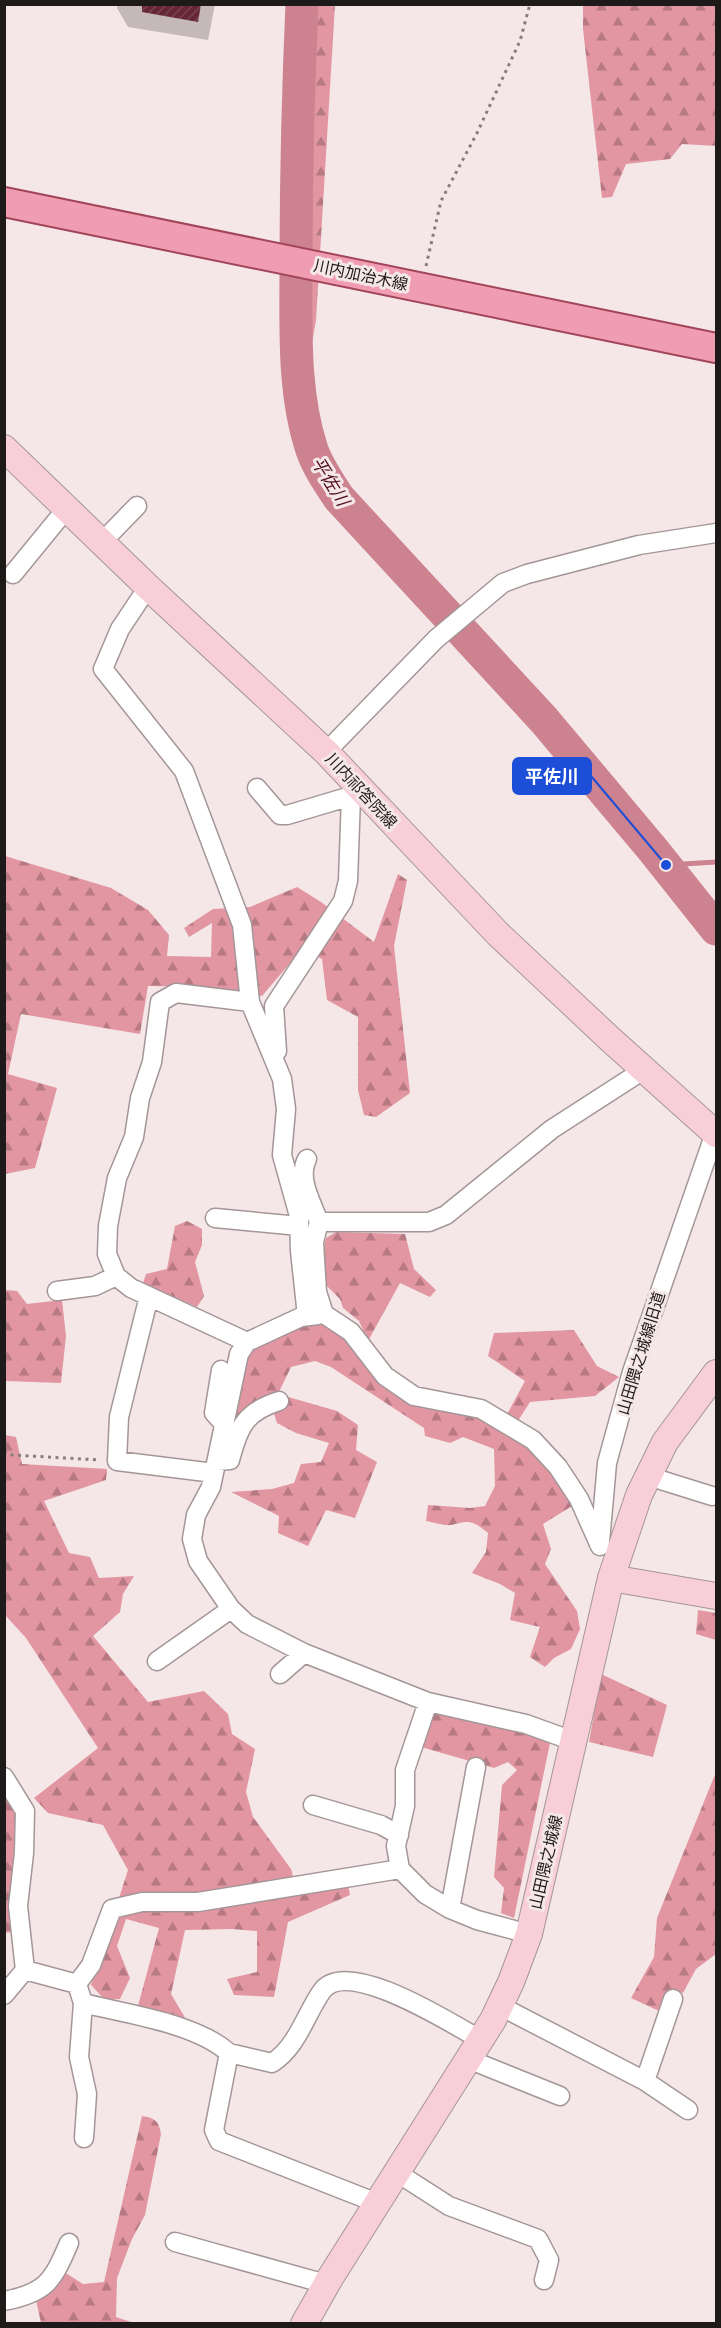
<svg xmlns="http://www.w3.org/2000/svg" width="721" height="2328" viewBox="0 0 721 2328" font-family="'Playfair Display','Noto Sans JP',serif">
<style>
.forest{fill:url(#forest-firs)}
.shadow{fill:#0003}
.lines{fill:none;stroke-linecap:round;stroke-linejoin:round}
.stream{stroke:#cd828f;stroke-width:5}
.river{stroke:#cd828f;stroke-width:33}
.building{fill:url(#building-hatch)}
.street-casing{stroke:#a49698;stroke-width:21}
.secondary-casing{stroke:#a49698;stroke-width:28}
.primary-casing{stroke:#a2455a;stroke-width:32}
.path{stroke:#877d7d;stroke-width:3;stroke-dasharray:3 4.5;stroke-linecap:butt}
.street{stroke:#fff;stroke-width:18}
.secondary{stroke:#f8ced8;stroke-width:26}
.primary{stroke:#f19db1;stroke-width:28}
.labels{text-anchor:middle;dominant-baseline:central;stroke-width:6;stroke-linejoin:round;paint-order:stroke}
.street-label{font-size:16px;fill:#1f1a1a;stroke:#f5e6e7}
.water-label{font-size:18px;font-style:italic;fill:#500d21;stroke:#f5e6e7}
.leader{fill:none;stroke:#1d4ed8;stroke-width:2}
.callout-dot{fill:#1d4ed8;stroke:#f5e6e7;stroke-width:2}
.callout{fill:#1d4ed8;stroke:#1d4ed8;stroke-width:2}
.callout-label{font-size:18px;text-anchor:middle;font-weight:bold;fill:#fff}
</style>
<defs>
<pattern id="forest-firs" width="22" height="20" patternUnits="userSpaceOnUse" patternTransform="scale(1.5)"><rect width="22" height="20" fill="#e296a2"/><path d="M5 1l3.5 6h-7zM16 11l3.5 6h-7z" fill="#b77a83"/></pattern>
<pattern id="building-hatch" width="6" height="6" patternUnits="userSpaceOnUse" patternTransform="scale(1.5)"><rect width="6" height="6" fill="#662635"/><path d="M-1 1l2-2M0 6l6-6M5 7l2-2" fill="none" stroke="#774450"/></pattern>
</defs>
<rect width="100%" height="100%" fill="#f5e6e7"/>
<!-- forest -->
<path class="forest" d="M311,5H335L316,320L312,343L305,135Z
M583,5H716V146L682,144L670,159L626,164L612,197L602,198L583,29Z
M5,856L111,888L148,910L169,935L167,956L211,957L212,923L189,937L184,928L213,909L250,907L297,887L321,902L374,942L398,874L407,880L394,946L410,1093L376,1117L364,1115L358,1090V1017L327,1000L322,959L302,949L262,996L209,987L148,986L140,1034L21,1014L8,1074L57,1088L35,1168L5,1174Z
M187,1221L202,1229V1245L195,1262L204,1296L197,1307L143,1283L146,1274L167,1269L175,1226Z
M336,1232L405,1234L414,1269L436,1290L430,1297L400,1283L368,1341L359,1321L343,1308L340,1299L326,1285L322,1257L326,1238Z
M5,1290L17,1291L27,1304L62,1300L66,1336L61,1383L5,1381Z
M324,1319L351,1337L383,1380L470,1413L524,1439L560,1478L572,1506L543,1524L551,1549L545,1564L577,1611L580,1629L571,1649L554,1658L545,1667L530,1657L540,1627L510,1620L515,1593L500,1584L472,1573L486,1552L488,1533C472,1520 470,1520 451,1525C444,1526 433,1522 426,1521L428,1505L470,1508L485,1506L495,1486L494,1449L463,1437L450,1443L425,1436L424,1428L331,1367L315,1361L291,1367L278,1394L337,1411L358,1425L356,1450L377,1462L355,1518L326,1510L308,1546L278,1533L279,1516L231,1492L272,1489L294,1483L301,1464L321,1462L329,1443L296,1433L277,1423L272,1407L228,1429L249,1346L300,1321Z
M574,1330L597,1366L619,1377L595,1396L530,1402L516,1424L505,1418L525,1381L488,1356L494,1333Z
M5,1435L16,1437L22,1464L107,1469L106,1480L44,1501L69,1553L90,1557L99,1578L134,1576L123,1594L120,1612L93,1636L148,1702L204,1691L228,1714L232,1734L255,1749L246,1792L253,1817L291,1869L298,1895L348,1885L350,1895L288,1922L274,1997L234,1995L227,1979L257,1972V1931L232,1929L185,1930L171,1994L187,2021L138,2006L159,1928L126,1919L117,1946L130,1978L120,1999L105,2000L91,1985L128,1870L103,1825L48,1813L34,1798L98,1748L26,1638L5,1615Z
M698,1610L716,1613V1640L696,1634Z
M601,1674L667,1705L653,1757L589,1742Z
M431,1707L551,1738L514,1918L501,1913L504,1888L494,1877L502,1785L517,1770L508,1762L494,1768L421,1747Z
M716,1772V1954L696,1969L683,1993L669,1989L659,2011L631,1998L654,1957L657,1918Z
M4,1788L19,1813L12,1932L5,1933Z
M142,2116C155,2118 159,2121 161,2134L145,2215L132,2239L117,2278L116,2317L134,2323H41L36,2300C49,2293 57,2286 64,2272L83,2284L104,2282Z"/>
<!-- shadow -->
<path class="shadow" d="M117,4H215L208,40L128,27L117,8Z"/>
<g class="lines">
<!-- stream -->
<path class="stream" d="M666,865L716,862"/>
<!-- river -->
<path class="river" d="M302,4C298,93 296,181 296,269C296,329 293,393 312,450C318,467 329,483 339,498L544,720L654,851L716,929"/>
</g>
<!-- building -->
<path class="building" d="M142,4H201L198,22L142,12Z"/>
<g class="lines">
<!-- street casing -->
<g class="street-casing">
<path id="street" d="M102,542L137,506
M13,574L67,508
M148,587L120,629L103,669L184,771L242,925L250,1002
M326,752L436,639L503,583L527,574L639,545L716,533
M257,788L280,815H287L351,796
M277,1051L274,1006L343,901L348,881L351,796L358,786
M307,1159C297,1178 312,1203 319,1222
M215,1218L299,1226
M57,1291L95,1286L116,1276
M149,1296L119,1417L117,1461L214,1473
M247,1342L131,1288L116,1276L107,1254L108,1226L117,1178L134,1137L140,1098L152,1062L160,1002L176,993L250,1002L282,1079L286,1109L282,1155L299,1216L300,1251L307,1316
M221,1370L214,1413L224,1424
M217,1461L230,1460C239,1426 245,1412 279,1401
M648,1476L712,1496
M600,1542L607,1463L632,1372L715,1133
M600,1546L579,1499L558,1467L533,1440L481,1409L414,1396L385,1376L351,1332L324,1314L317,1292L314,1242L319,1222H429L446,1215L552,1129L645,1069
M231,1609L198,1561L192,1539L196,1515L211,1487L239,1354L247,1342L301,1317L318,1315
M157,1661L231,1609L247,1624L304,1653
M280,1674L304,1653L428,1702
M4,1777L25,1811L24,1853L18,1906L25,1970L4,1995
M313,1805L381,1825L399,1835
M450,1909L476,1767
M529,1934L477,1920L450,1909L425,1894L400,1869L396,1846L405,1806V1770L428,1702L526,1724L573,1741
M25,1970L77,1984L91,1965L112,1909L142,1902H198L400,1869
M77,1984L83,2003L79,2057L87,2094L84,2138
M83,2003C126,2014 196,2023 229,2053
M500,2006L645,2081L688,2110
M468,2059L560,2096
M645,2081L673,1999
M396,2172L449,2206L538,2239L549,2260L544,2280
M377,2203L219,2141L214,2130L229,2053L272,2063C298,2046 305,2015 322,1991C347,1956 452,2024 481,2040
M175,2242L326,2284
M4,2301C47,2293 53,2280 69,2243"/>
</g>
<!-- secondary casing -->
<g class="secondary-casing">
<path id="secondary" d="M4,448L148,587L326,752L498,934L611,1040L716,1134
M611,1578L716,1596
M304,2324L330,2278L493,2020L511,1982L529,1934L611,1578L639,1495L665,1442L716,1373"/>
</g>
<!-- primary casing -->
<g class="primary-casing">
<path id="primary" d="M4,202L716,348"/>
</g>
<!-- path -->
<path class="path" d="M426,266L441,201L477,133L520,41L530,4
M4,1451L12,1455L100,1460"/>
<!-- street -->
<use href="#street" class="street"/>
<!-- secondary -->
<use href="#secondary" class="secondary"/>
<!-- primary -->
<use href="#primary" class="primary"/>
</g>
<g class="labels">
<!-- street labels -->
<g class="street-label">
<text transform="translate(361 274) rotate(12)">川内加治木線</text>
<text transform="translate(362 790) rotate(47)">川内祁答院線</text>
<text transform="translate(640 1353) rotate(-73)">山田隈之城線旧道</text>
<text transform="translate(545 1862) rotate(-77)">山田隈之城線</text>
</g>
<!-- water labels -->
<g class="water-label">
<text transform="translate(331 481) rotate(58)">平佐川</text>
</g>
</g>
<!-- callouts -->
<path class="leader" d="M666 865L591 776"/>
<circle class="callout-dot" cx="666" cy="865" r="6"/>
<rect class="callout" x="513" y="758" width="78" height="36" rx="6"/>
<g class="callout-label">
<text x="552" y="783">平佐川</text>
</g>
<!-- border -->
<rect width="721" height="2328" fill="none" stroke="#1f1a1a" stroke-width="12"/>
</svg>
